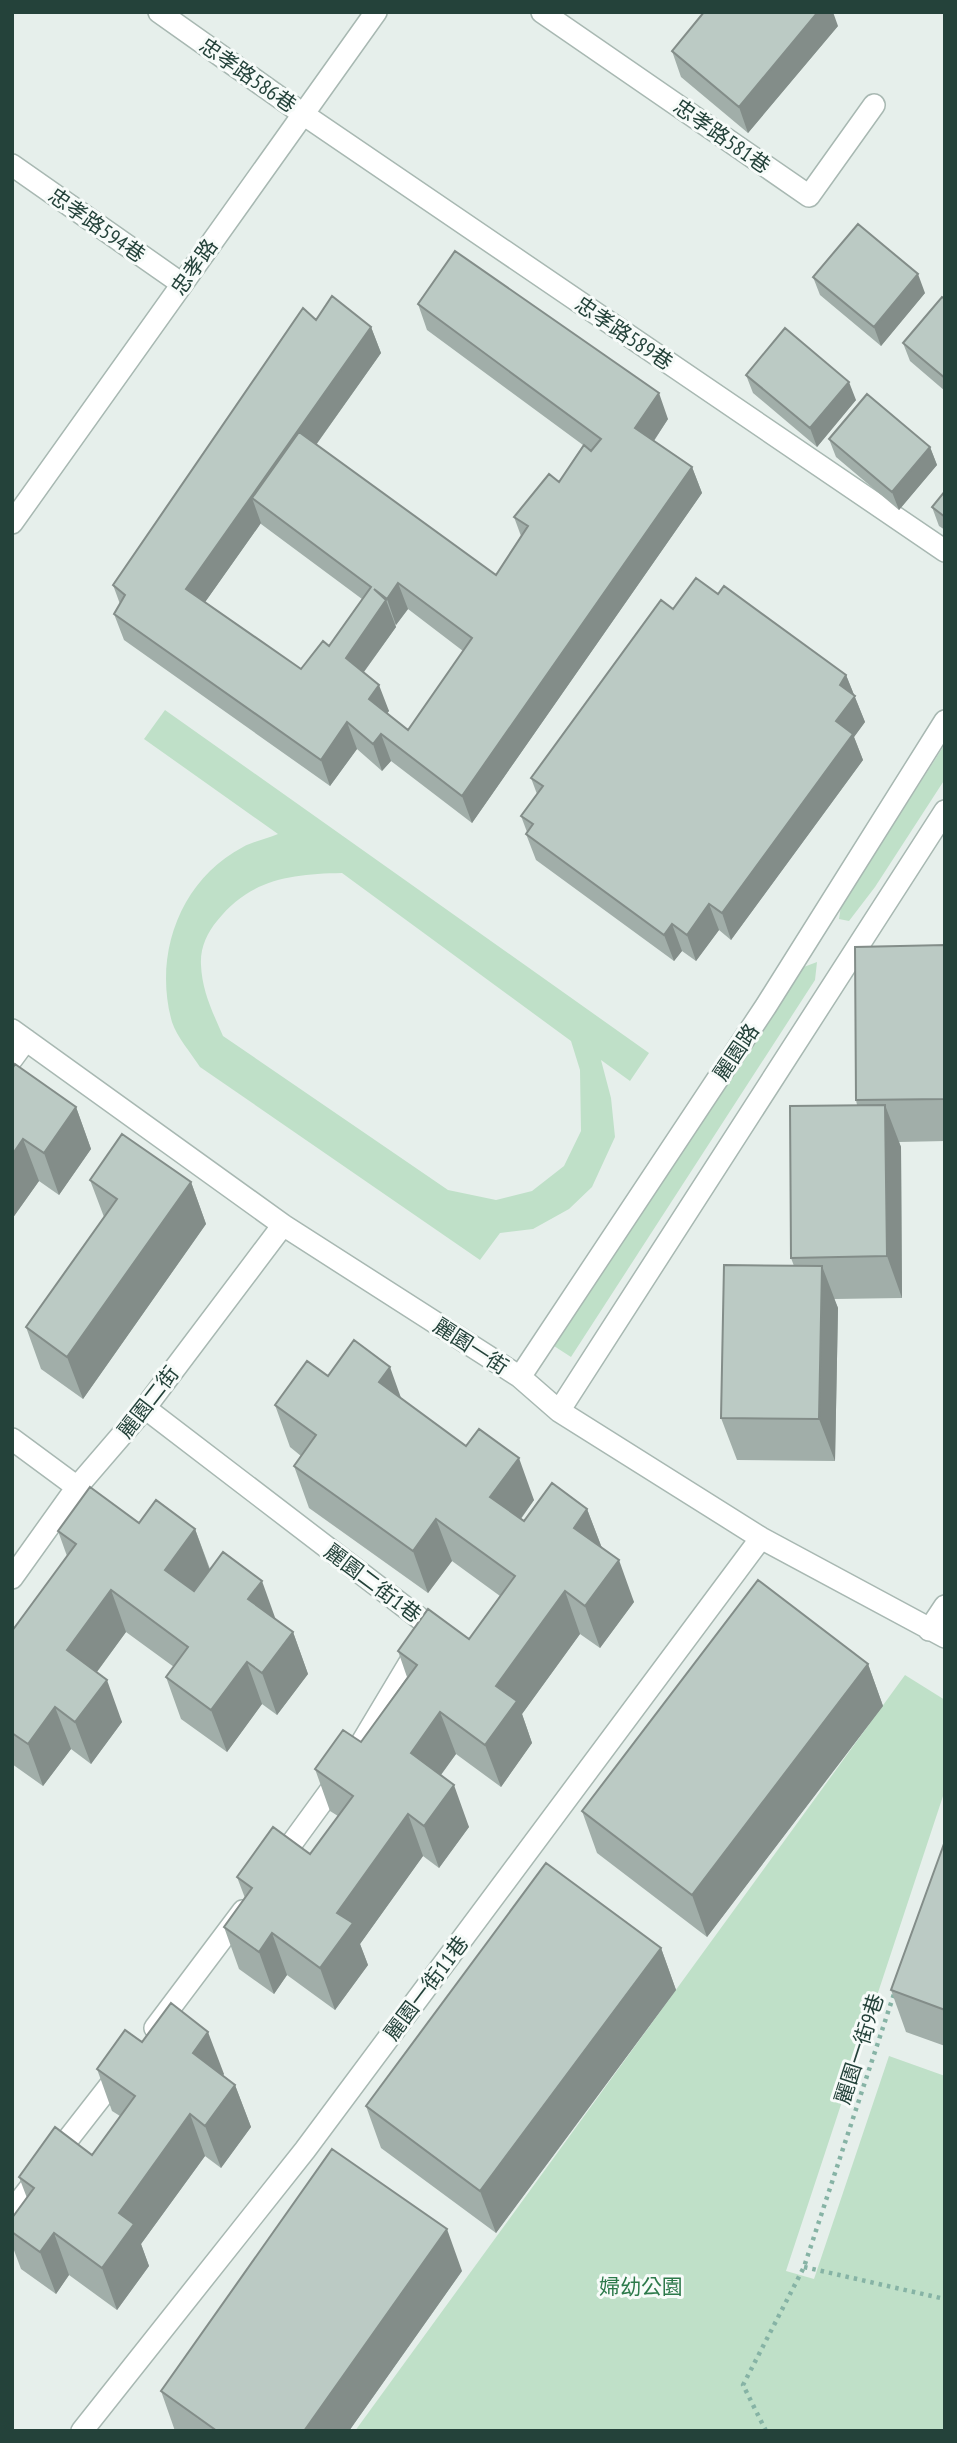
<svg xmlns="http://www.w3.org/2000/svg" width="957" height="2443" viewBox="0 0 957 2443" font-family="'PT Sans Narrow','Noto Sans TC',sans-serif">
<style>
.green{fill:#bfe0c8;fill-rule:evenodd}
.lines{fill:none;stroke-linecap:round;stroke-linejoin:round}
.minor-casing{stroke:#a8b8b2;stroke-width:24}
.path{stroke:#86b3a5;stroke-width:4.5;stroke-dasharray:3.5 5;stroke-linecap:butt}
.minor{stroke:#fff;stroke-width:21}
.wall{fill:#a1aea9;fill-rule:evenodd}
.shaded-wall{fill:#838d89}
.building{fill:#bbcac4;stroke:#838d89;stroke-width:2;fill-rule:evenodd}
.labels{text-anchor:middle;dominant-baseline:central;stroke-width:6;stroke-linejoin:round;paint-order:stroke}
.street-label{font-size:21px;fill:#24423a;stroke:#f7fbf9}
.park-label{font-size:21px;fill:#2d7a4b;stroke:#f7fbf9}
</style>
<rect width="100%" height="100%" fill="#e6efeb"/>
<!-- green -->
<path class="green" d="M165,710L649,1053L630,1081L601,1060L611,1098L615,1137L592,1187L569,1209L533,1229L500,1233L480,1260L200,1067C191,1053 177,1037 172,1022C153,955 180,880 243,847C254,841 267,839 278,834L144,739ZM342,873L571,1041L580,1070L581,1131L564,1166L532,1191L496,1200L448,1190L223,1036C213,1013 202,991 201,965C200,948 207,933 217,921C250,879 291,874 342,873Z
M945,744V779L875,887L849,921L839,919L841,906Z
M817,962L815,980L571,1357L554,1346L801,968Z
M905,1675L945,1700V1790L786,2271L814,2279L889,2056L945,2076V2431H355Z"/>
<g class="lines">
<!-- minor casing -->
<g class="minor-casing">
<path id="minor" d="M159,12L303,114L945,551
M542,12L809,196L874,105
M12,165L182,284
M12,523L376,12
M12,1030L283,1225L520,1377L559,1411L761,1538L945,1637
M12,1059L26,1040
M520,1377L766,1006L945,721
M145,1408L431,1627L346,1769L276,1865
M559,1411L945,811
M12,1439L77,1487
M12,1578L77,1487L145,1408L283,1225
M929,1630L945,1606
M155,2028L243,1911
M12,2211L122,2070
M82,2431L305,2150L761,1538"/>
</g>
<!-- path -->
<path class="path" d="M804,2267L945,2299
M766,2431L743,2385L804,2267L894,1994"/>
<!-- minor -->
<use href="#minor" class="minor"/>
</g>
<!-- wall -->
<path class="wall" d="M838,26L748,133L681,77L672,51Z
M813,277L925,293L881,346L820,295Z
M945,299V391L910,361L903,343Z
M418,304L668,419L654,441L692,467L702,493L472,823L391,761L382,771L357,749L330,786L124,640L114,614L120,604L113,585L316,320L371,327L381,353L316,445L496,575L521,536L514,517L559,482L583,445L427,330ZM261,523V524L362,599L329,646L301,669L205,602ZM408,609L463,651L408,730L387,713L389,711L364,672L396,627L395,624L396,625Z
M746,375L856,400L817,447L753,393Z
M829,439L930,447L937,465L899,510L836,457Z
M945,491V530L939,526L932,507Z
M718,594L846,675L865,722L854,737L863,760L731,940L719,930L696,961L682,951L674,961L536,860L526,834L527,832L521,816L537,794L531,778L673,609Z
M945,945V1141L899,1142L901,1147L902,1298L834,1299L838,1308L835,1461L737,1460L721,1418L794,1266L791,1258L857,1105L856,1100Z
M12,1069L76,1107L91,1149L59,1195L39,1181L12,1219Z
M90,1180L191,1182L206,1224L83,1399L41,1369L26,1327L104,1217Z
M328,1376L402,1399L534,1500L521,1519L524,1521L587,1509L602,1548L634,1602L600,1648L580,1634L522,1714L532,1743L501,1787L456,1754L441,1775L469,1827L439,1868L423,1856L360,1944L368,1965L335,2010L287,1975L274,1994L239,1969L224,1927L245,1898L237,1877L310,1854L338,1816L330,1811L315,1769L361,1742L407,1677L398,1651L469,1639L500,1596L452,1561L428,1593L309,1508L294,1466L301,1456L290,1447L275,1405Z
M139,1523L195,1529L210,1569L293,1632L308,1674L277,1715L262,1704L227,1752L181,1719L166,1677L174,1667L126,1632L97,1672L122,1722L91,1764L71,1749L43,1786L12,1764V1631L67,1556L58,1531Z
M868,1664L883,1706L707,1937L597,1853L582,1811Z
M945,1841V2046L906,2032L891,1990Z
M661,1948L676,1990L496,2233L381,2148L366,2106Z
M142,2042L224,2074L223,2075L235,2085L251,2127L221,2168L205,2156L141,2244L149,2266L117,2310L69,2275L56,2294L21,2269L12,2245V2218L27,2198L19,2177L92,2155L120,2116L112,2111L97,2069Z
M462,2271L349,2431H175L161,2391Z"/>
<!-- shaded-wall -->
<path class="shaded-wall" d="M818,12H833L838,26L748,133L739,107Z
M918,274L925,293L881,346L874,327Z
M371,327L381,353L269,511L252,498L261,523L196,615L186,589Z
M849,382L856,400L817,447L810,428Z
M659,393L668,419L645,454L635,428Z
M930,447L937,465L899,510L892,492Z
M692,467L702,493L472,823L462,796Z
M398,583L408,609L396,625L387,599Z
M386,600L396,627L355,684L346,658Z
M846,675L865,722L854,737L863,760L731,940L722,913L836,721L840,685Z
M379,685L389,711L378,725L369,699Z
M347,722L357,749L330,786L321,760Z
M381,734L391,761L382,771L373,744Z
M709,904L719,930L696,961L687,935Z
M672,924L682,951L674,961L664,935Z
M885,1105L901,1147L902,1298L887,1256Z
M76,1107L91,1149L59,1195L44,1153Z
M23,1139L39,1181L12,1219V1155Z
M191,1182L206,1224L83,1399L67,1357Z
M822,1266L838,1308L835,1461L819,1419Z
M390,1367L405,1409L379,1382Z
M519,1458L534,1500L506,1539L490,1497Z
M587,1509L603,1551L574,1528Z
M436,1519L452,1561L428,1593L413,1551Z
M195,1529L210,1571L180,1612L165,1570Z
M619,1560L634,1602L600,1648L585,1606Z
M262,1581L277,1623L248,1599Z
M111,1590L126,1632L82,1692L67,1650Z
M565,1591L580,1634L522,1714L532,1743L501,1787L485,1745L496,1686Z
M293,1632L308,1674L277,1715L262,1673Z
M247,1662L262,1704L227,1752L211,1710Z
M868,1664L883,1706L707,1937L692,1895Z
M107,1680L122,1722L91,1764L75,1722Z
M55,1707L71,1749L43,1786L28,1744Z
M440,1712L456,1754L426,1795L411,1753Z
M454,1785L469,1827L439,1868L424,1826Z
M408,1814L423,1856L360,1944L368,1965L335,2010L320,1968L337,1913Z
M272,1933L287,1975L274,1994L259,1952Z
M661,1948L676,1990L496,2233L480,2191Z
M208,2032L224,2074L208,2096L193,2053Z
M235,2085L251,2127L221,2168L205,2126Z
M190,2114L205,2156L141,2244L149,2266L117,2310L102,2268L119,2213Z
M447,2229L462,2271L349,2431H304Z
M54,2233L69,2275L56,2294L40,2252Z"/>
<!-- building -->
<path class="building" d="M704,12H818L739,107L672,51Z
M858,224L918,274L874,327L813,277Z
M455,251L659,393L635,428L692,467L462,796L381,734L373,744L347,722L321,760L114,614L125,595L113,585L303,308L316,320L332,296L371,327L186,589L301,669L323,641L329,646L371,587L252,498L299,432L496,575L528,526L514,517L549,474L559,482L584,445L591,451L601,439L418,304ZM398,583L472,638L408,730L369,699L379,685L346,658L386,600L374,589L387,599Z
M942,297L945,299V378L903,343Z
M785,328L849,382L810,428L746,375Z
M867,394L930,447L892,492L829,439Z
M945,491V517L932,507Z
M696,578L718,594L724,586L846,675L840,685L855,696L836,721L853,734L722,913L709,904L687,935L672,924L664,935L526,834L533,824L521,816L543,786L531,778L661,600L673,609Z
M945,945V1099L856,1100L855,947Z
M15,1064L76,1107L44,1153L23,1139L12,1155V1069Z
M885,1105L887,1256L791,1258L790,1106Z
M122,1134L191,1182L67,1357L26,1327L117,1199L90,1180Z
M724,1265L822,1266L819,1419L721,1418Z
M354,1340L390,1367L379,1382L466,1446L479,1429L519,1458L490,1497L524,1521L552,1483L587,1509L574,1528L619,1560L585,1606L565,1591L496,1686L517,1701L485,1745L440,1712L411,1753L454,1785L424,1826L408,1814L337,1913L353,1923L320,1968L272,1933L259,1952L224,1927L252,1888L237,1877L273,1827L310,1854L353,1796L315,1769L343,1730L361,1742L417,1665L398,1651L428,1609L469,1639L515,1576L436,1519L413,1551L294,1466L316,1435L275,1405L307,1361L328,1376Z
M90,1487L139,1523L156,1500L195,1529L165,1570L194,1591L223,1552L262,1581L248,1599L293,1632L262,1673L247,1662L211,1710L166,1677L188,1647L111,1590L67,1650L107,1680L75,1722L55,1707L28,1744L12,1733V1631L76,1544L58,1531Z
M758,1580L868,1664L692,1895L582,1811Z
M945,1841V2010L891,1990Z
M546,1863L661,1948L480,2191L366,2106Z
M171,2003L208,2032L193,2053L235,2085L205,2126L190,2114L119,2213L134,2224L102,2268L54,2233L40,2252L12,2232V2218L34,2188L19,2177L55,2127L92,2155L135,2096L97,2069L125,2030L142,2042Z
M332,2149L447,2229L304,2431H217L161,2391Z"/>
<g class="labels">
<!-- street labels -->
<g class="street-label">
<text transform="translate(248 75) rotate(35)">忠孝路586巷</text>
<text transform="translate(722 136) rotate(35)">忠孝路581巷</text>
<text transform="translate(97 225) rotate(35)">忠孝路594巷</text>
<text transform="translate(194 267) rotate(-55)">忠孝路</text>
<text transform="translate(624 333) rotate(34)">忠孝路589巷</text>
<text transform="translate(736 1052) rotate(-56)">麗園路</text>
<text transform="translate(471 1346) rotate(33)">麗園一街</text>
<text transform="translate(148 1402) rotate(-52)">麗園二街</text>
<text transform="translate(373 1583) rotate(37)">麗園二街1巷</text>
<text transform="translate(426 1988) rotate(-53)">麗園一街11巷</text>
<text transform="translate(859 2049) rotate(-72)">麗園一街9巷</text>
</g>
<!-- park labels -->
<g class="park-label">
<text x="641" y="2286">婦幼公園</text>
</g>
</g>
<!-- border -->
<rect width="957" height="2443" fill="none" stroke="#24423a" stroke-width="28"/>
</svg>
